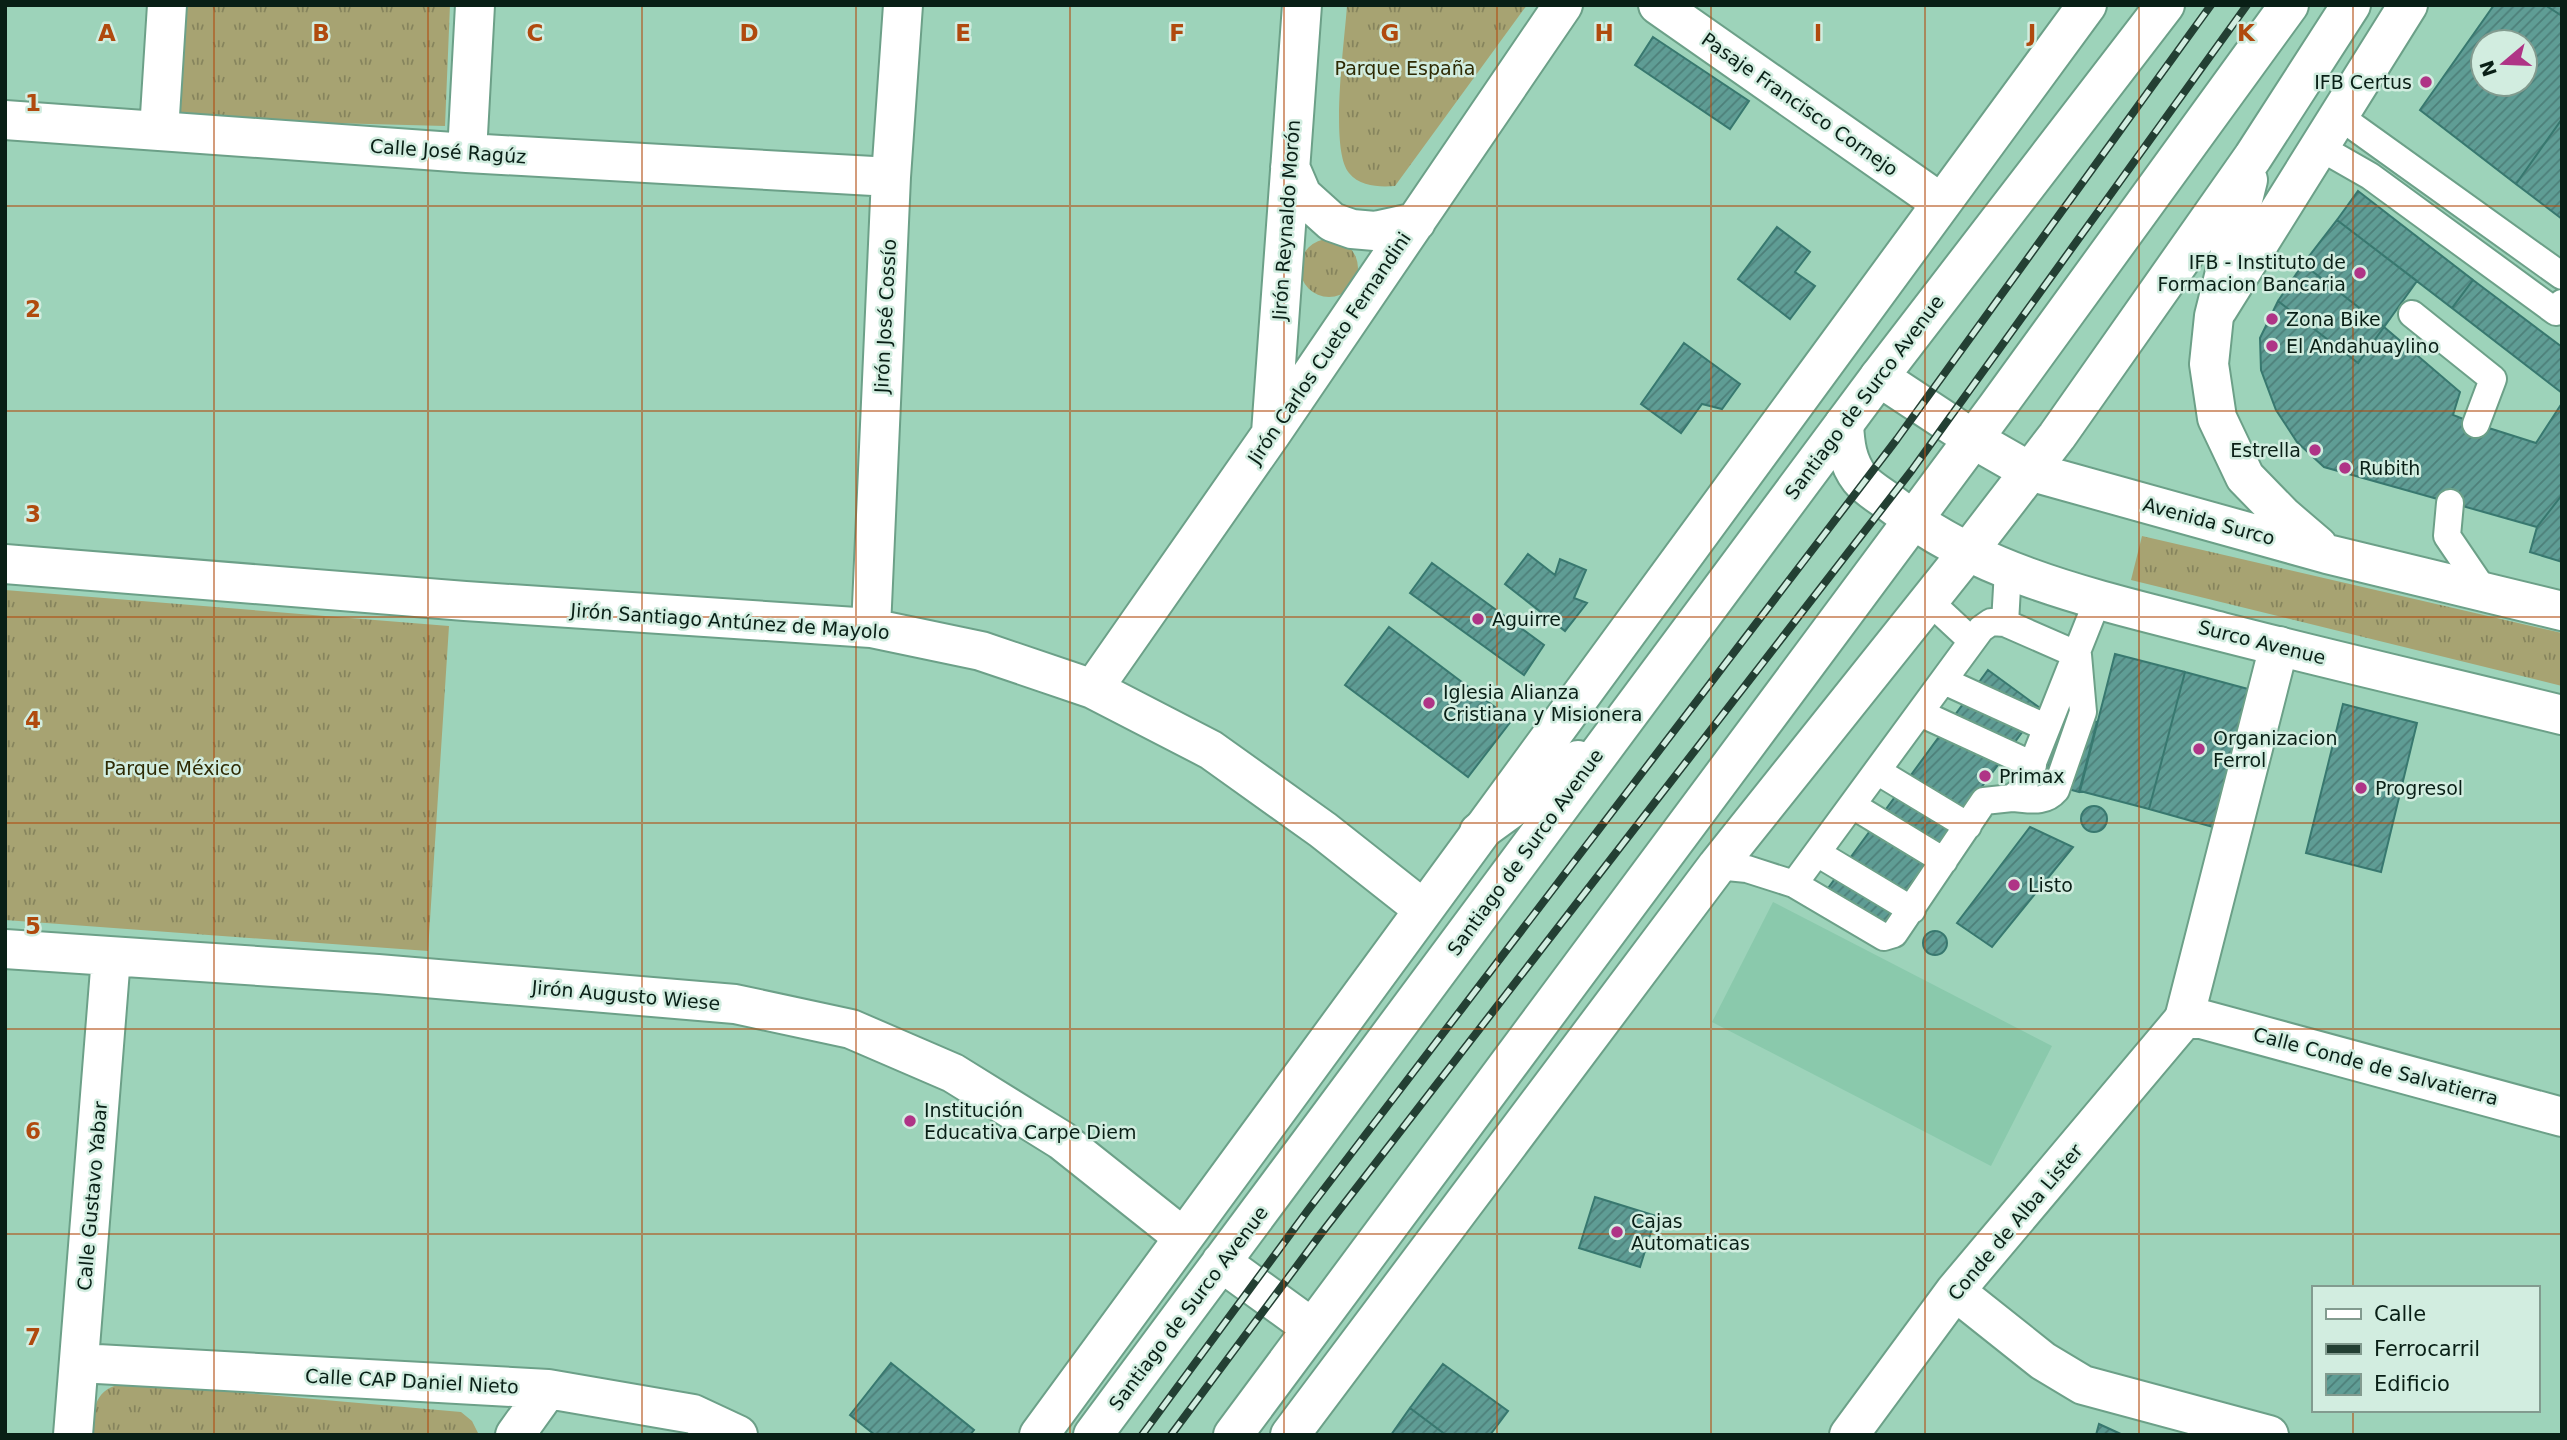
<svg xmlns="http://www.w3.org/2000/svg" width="2567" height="1440" viewBox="0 0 2567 1440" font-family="'DejaVu Sans',sans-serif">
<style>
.built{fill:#8ac9ac}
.grass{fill:url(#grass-tufts)}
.building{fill:url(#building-hatch);stroke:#38786f;stroke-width:2;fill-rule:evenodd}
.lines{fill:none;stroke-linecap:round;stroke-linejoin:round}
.service-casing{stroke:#6ca088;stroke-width:30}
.pedestrian-casing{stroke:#6ca088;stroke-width:42}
.minor-casing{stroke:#6ca088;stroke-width:42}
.secondary-casing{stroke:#6ca088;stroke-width:42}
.primary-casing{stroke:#6ca088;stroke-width:42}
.service{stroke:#fff;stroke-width:26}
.pedestrian{stroke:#fff;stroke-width:38}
.minor{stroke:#fff;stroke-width:38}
.secondary{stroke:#fff;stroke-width:38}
.primary{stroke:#fff;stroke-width:38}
.rail-casing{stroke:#233f33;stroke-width:8}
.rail{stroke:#d2ede0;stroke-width:5;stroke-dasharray:16;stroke-linecap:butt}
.grid{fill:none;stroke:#b04a0e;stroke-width:2;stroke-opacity:0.55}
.poi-dot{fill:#af3486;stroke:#d2ede0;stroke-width:2.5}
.labels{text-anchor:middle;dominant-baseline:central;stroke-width:5;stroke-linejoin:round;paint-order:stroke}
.park-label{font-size:19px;fill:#2e2a04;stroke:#d2ede0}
.poi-label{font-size:19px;fill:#091f16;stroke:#d2ede0;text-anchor:start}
.street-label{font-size:19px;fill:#091f16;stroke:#d2ede0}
.grid-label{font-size:23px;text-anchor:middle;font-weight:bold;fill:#b04a0e;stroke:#d2ede0;stroke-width:5;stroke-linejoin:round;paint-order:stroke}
</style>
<defs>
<pattern id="grass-tufts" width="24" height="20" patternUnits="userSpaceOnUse" patternTransform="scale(1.75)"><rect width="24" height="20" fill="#a7a372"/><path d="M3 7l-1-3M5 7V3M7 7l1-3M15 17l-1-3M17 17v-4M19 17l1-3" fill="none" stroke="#86845d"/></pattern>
<pattern id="building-hatch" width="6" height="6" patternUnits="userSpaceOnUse" patternTransform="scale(1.75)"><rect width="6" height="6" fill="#5f9d95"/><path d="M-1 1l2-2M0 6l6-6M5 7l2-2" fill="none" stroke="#4d7f79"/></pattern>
</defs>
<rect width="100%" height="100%" fill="#9dd3ba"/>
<!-- built -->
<path class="built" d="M1773,902L2052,1046L1991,1166L1712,1022Z"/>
<!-- grass -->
<path class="grass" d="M183,5H450L445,126L175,119Z
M1347,5H1527L1395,186C1380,187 1360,187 1349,173C1329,149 1345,39 1347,5Z
M1300 268a29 29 0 1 1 58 0a29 29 0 1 1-58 0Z
M2142,536L2562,633V686L2131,580Z
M5,590L449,626L428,951L5,920Z
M133,1383L461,1412L472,1421L479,1435H90C94,1404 96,1384 133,1383Z"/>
<!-- building -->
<path class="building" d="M2494,5H2545L2562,16V119L2516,184L2420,110ZM2483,42H2525V84H2483Z
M2545,5H2562V16Z
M1653,37L1749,101L1730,129L1635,65Z
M2562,119V219L2516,184Z
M2358,191L2473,280L2452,308L2337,220Z
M2337,220L2417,281L2384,327L2303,264Z
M1777,227L1810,252L1795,272L1815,286L1790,319L1738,279Z
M2303,264L2384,327L2358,363L2278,301Z
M2473,280L2562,347V393L2452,308Z
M2278,301L2358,363L2384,327L2460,392L2453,415L2476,424L2536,443L2562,403V495L2537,527L2324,467L2297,442L2276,410L2261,370L2260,338Z
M1684,343L1740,384L1722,409L1702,404L1681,433L1641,404Z
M2562,495V562L2530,552L2537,527Z
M1528,554L1555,575L1560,559L1586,570L1574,598L1587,603L1565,631L1505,584Z
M1432,563L1544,645L1524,675L1410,593Z
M1389,627L1512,720L1468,777L1345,685Z
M2115,654L2185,672L2149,809L2080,791Z
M1988,670L2040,708L1975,796L1881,938L1823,895Z
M2185,672L2248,689L2213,827L2149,809Z
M2343,704L2417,723L2381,872L2306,853Z
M2046,709L2097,722L2079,792L2029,778Z
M2081 819a13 13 0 1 1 26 0a13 13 0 1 1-26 0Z
M2030,827L2073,847L1992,947L1957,923Z
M1923 943a12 12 0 1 1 24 0a12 12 0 1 1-24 0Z
M1595,1197L1656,1216L1640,1267L1579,1248Z
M891,1363L974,1430L970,1435H875L850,1415Z
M1443,1364L1508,1411L1490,1435H1446L1410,1408Z
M1410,1408L1446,1435H1391Z
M2099,1424L2123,1435H2096Z"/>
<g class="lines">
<!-- service casing -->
<g class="service-casing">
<path id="service" d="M2339,116L2562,276
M2321,148L2370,176L2556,312L2562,303
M2412,314L2493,379L2476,424
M2450,503L2447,536L2485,592
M1929,601L1972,641
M2005,623L2008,570
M1944,681L2045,727
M1920,713L2033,765
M1877,771L1968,826
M1852,805L1944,861
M1817,853L1912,910
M1717,866L1747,869L1794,884L1884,937L1894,934L1984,801L2012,798L2022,790L2098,599
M1794,884L1981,629L1991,622L2005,623L2078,655L2083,712L2056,790C2044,804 2029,799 2012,798"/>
</g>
<!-- pedestrian casing -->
<g class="pedestrian-casing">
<path id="pedestrian" d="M1658,5L1941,203
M2184,1019L2279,646"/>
</g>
<!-- minor casing -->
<g class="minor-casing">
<path id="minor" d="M5,120L467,153L891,177
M159,131L167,5
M467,153L475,5
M1290,167L1302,195L1332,222L1352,229L1375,231L1416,222
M2218,309L2408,5
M1271,433L1302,5
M5,564L465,601L871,628L981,651L1093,689L1211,750L1323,830L1423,909
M871,628L891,177L903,5
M1093,689L1271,434L1563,5
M5,949L378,974L735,1004L851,1029L953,1073L1061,1140L1183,1237
M1955,1291L2043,1361L2083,1385L2269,1435
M79,1363L548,1389L693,1414L738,1435
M73,1435L111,957
M515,1435L548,1389
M1849,1435L1955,1291L2184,1019H2201L2562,1117"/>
</g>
<!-- secondary casing -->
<g class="secondary-casing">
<path id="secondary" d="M2248,180L2214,316L2209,364L2217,418L2245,477L2283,516L2318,546
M1879,377L1973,439L2029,471L2327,554L2562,611
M1844,424C1845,444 1847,462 1860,479C1868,489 1883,497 1893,505C1987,579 2109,602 2222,632C2335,661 2448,687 2562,715
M1039,1435L2087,5
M1290,1435L1717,866L1967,553L2057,436L2253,157L2351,5"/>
</g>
<!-- primary casing -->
<g class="primary-casing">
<path id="primary" d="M1479,832L1578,760
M1221,1262L1312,1328
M1093,1435L1879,377L2165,5
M1233,1435L1997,407L2289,5"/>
</g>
<!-- service -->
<use href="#service" class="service"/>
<!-- pedestrian -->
<use href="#pedestrian" class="pedestrian"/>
<!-- minor -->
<use href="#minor" class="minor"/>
<!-- secondary -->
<use href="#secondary" class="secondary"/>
<!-- primary -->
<use href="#primary" class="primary"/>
<!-- rail casing -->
<g class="rail-casing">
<path id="rail" d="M1142,1435L1308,1210L1897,439L2211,5
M1171,1435L1320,1235L1912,470L2247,5"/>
</g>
<!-- rail -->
<use href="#rail" class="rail"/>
</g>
<!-- grid -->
<path class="grid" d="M214,5V1435M428,5V1435M642,5V1435M856,5V1435M1070,5V1435M1284,5V1435M1497,5V1435M1711,5V1435M1925,5V1435M2139,5V1435M2353,5V1288M5,206H2562M5,411H2562M5,617H2562M5,823H2562M5,1029H2562M5,1234H2562M2353,1410V1435"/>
<!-- markers -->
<g class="poi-dot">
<circle cx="2426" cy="82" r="7"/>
<circle cx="2360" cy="273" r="7"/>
<circle cx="2272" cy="319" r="7"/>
<circle cx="2272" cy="346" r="7"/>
<circle cx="2315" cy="450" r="7"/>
<circle cx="2345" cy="468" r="7"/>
<circle cx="1478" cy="619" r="7"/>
<circle cx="1429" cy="703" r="7"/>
<circle cx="2199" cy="749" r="7"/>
<circle cx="1985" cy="776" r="7"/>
<circle cx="2361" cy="788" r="7"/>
<circle cx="2014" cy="885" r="7"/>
<circle cx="910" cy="1121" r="7"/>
<circle cx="1617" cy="1232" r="7"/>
</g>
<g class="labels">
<!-- park labels -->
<g class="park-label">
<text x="1405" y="68">Parque España</text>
<text x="173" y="768">Parque México</text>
</g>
<!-- poi labels -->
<g class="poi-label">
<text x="2412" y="82" text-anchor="end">IFB Certus</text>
<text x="2346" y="262" text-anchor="end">IFB - Instituto de<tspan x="2346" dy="22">Formacion Bancaria</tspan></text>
<text x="2286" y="319">Zona Bike</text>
<text x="2286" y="346">El Andahuaylino</text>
<text x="2301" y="450" text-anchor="end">Estrella</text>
<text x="2359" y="468">Rubith</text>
<text x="1492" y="619">Aguirre</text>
<text x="1443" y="692">Iglesia Alianza<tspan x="1443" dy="22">Cristiana y Misionera</tspan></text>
<text x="2213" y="738">Organizacion<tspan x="2213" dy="22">Ferrol</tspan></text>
<text x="1999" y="776">Primax</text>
<text x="2375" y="788">Progresol</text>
<text x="2028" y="885">Listo</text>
<text x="924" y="1110">Institución<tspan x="924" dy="22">Educativa Carpe Diem</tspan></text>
<text x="1631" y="1221">Cajas<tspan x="1631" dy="22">Automaticas</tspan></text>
</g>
<!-- street labels -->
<g class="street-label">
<text transform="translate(1800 104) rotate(35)">Pasaje Francisco Cornejo</text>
<text transform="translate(448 151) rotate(4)">Calle José Ragúz</text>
<text transform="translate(1286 220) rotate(-86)">Jirón Reynaldo Morón</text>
<text transform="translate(885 316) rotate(-87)">Jirón José Cossío</text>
<text transform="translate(1329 348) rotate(-56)">Jirón Carlos Cueto Fernandini</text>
<text transform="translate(1864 397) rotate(-53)">Santiago de Surco Avenue</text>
<text transform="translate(2209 521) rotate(15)">Avenida Surco</text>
<text transform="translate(730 621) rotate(4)">Jirón Santiago Antúnez de Mayolo</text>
<text transform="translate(2262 642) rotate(14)">Surco Avenue</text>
<text transform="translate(1525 852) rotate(-54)">Santiago de Surco Avenue</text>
<text transform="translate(626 995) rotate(5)">Jirón Augusto Wiese</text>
<text transform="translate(2376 1066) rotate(15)">Calle Conde de Salvatierra</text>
<text transform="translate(92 1196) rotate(-85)">Calle Gustavo Yabar</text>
<text transform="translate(2015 1222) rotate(-50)">Conde de Alba Lister</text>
<text transform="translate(1188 1308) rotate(-53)">Santiago de Surco Avenue</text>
<text transform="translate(412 1381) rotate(3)">Calle CAP Daniel Nieto</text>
</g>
</g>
<g class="grid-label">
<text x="107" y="41">A</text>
<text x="321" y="41">B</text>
<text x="535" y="41">C</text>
<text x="749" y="41">D</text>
<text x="963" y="41">E</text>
<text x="1177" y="41">F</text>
<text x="1390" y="41">G</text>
<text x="1604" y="41">H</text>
<text x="1818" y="41">I</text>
<text x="2032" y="41">J</text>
<text x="2246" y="41">K</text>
<text x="33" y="111">1</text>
<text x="33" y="317">2</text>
<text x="33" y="522">3</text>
<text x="33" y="728">4</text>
<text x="33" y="934">5</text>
<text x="33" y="1139">6</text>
<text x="33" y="1345">7</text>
</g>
<!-- border -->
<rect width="2567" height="1440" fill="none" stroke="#091f16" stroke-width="14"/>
<!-- legend -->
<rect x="2312" y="1286" width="228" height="126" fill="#d2ede0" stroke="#829b8f" stroke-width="2"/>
<rect x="2326" y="1309" width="35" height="10" fill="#ffffff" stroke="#829b8f" stroke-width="2"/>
<text x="2374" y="1321" font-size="21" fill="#091f16">Calle</text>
<rect x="2326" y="1344" width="35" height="10" fill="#233f33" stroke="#829b8f" stroke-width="2"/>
<text x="2374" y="1356" font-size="21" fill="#091f16">Ferrocarril</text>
<rect x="2326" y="1374" width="35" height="21" fill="url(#building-hatch)" stroke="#829b8f" stroke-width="2"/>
<text x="2374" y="1391" font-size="21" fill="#091f16">Edificio</text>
<!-- north arrow -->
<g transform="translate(2504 63) rotate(251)"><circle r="33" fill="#d2ede0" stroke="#829b8f" stroke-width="2"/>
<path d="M0-5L12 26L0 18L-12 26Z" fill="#af3486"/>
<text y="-10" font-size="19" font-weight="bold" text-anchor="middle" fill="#091f16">N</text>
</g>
</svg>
